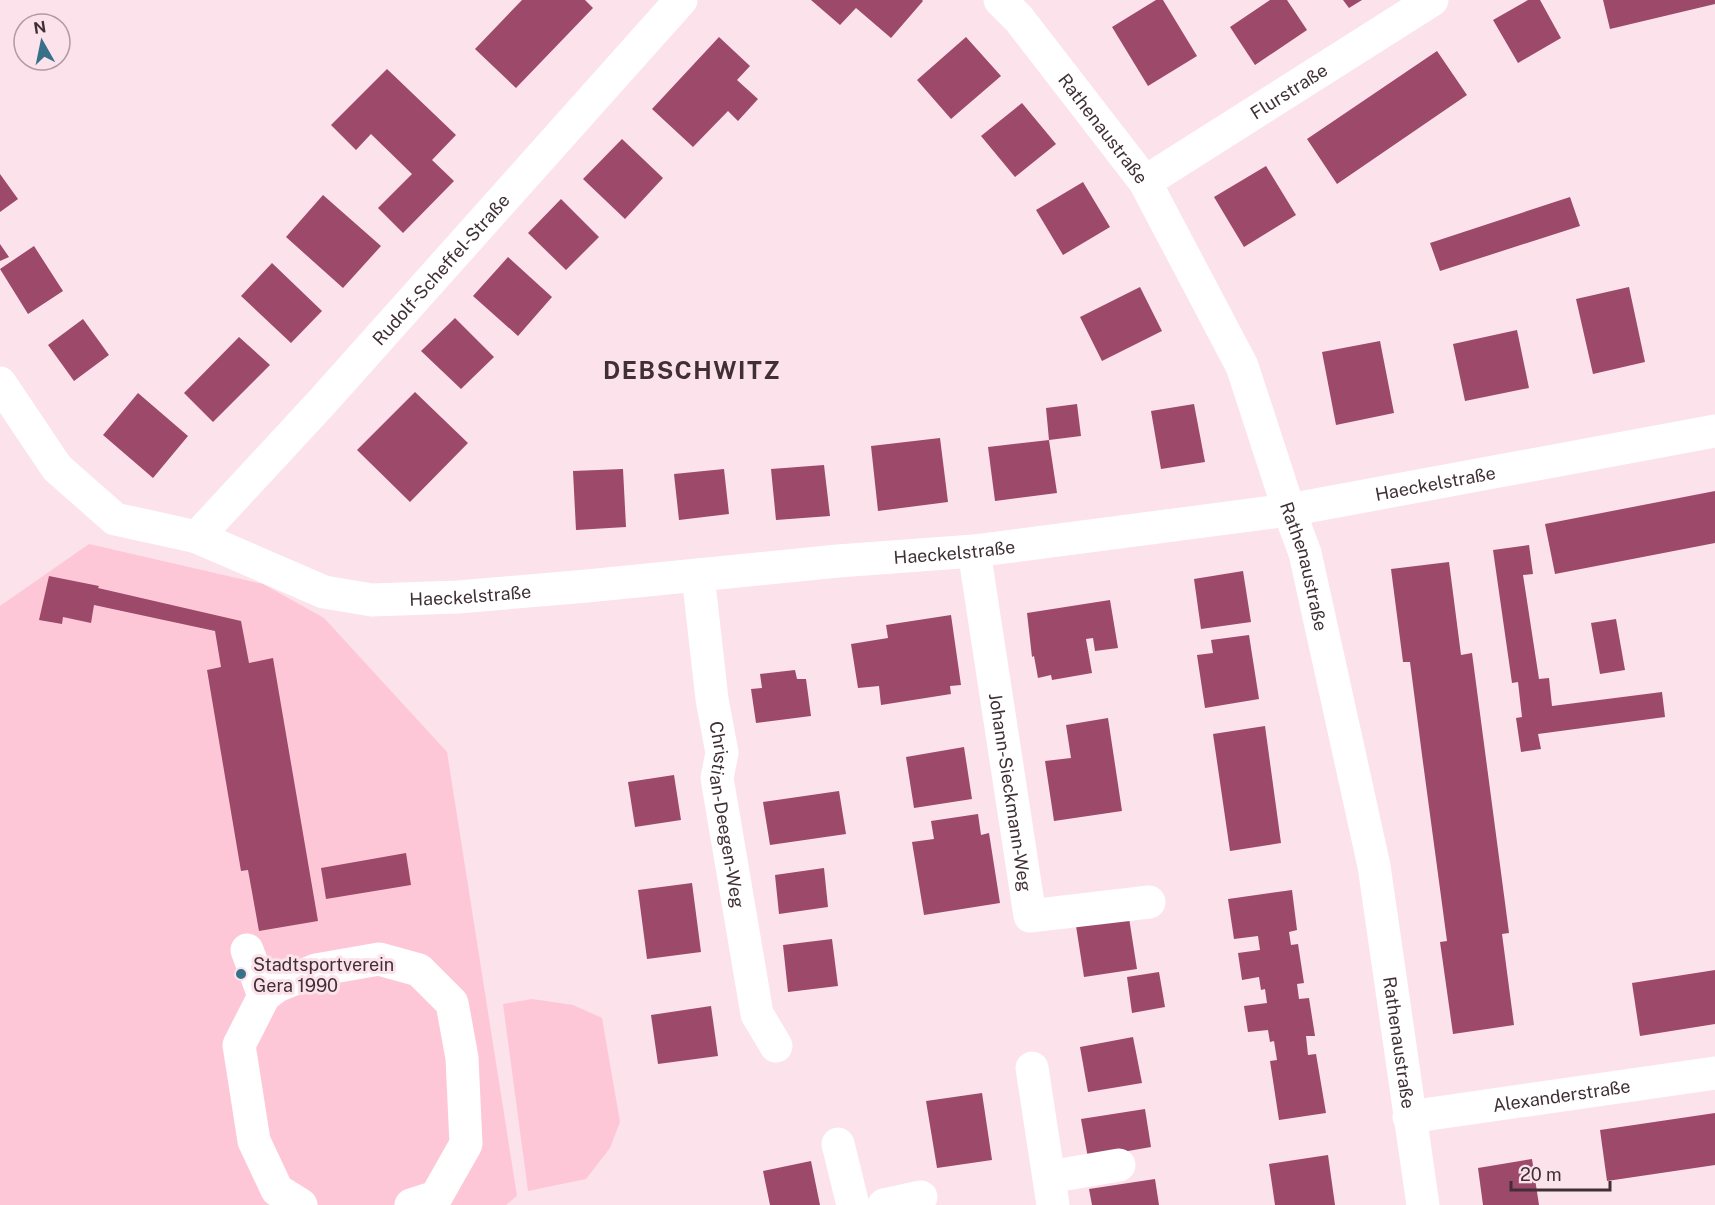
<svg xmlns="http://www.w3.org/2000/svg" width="1715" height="1205" viewBox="0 0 1715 1205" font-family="'Public Sans',sans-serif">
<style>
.green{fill:#fec7d8}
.building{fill:#9d4969}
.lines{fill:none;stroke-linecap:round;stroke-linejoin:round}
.minor{stroke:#fff;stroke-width:33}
.poi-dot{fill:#367189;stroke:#fce2ea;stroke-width:2}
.labels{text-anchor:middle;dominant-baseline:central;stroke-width:6;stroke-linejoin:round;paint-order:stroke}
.street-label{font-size:18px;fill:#403035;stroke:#fce2ea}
.poi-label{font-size:18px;fill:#403035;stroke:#fce2ea;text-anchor:start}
.district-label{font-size:24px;font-weight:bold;letter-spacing:1.5px;fill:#403035;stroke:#fce2ea}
</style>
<rect width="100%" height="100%" fill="#fce2ea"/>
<!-- green -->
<path class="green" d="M89,544L263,584L324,618L447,752L517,1196L506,1205H0V606Z
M532,999L573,1005L602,1018L620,1122L610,1148L586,1179L528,1191L503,1004Z"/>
<!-- building -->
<path class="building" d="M522,0H585L593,8L516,88L475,49Z
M811,0H922L923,1L891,38L856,8L840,25Z
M1156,0H1163L1197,56L1148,86L1112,27Z
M1270,0H1287L1307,30L1255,65L1230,27Z
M1343,0H1362L1349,8Z
M1528,0H1540L1561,38L1518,63L1493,20Z
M1603,0H1715V4L1610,29Z
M719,37L750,66L737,80L758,99L738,121L728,111L693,147L652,109Z
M966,37L1001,76L951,119L917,80Z
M1437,51L1467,95L1337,184L1307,139Z
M387,69L456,135L432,160L454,181L403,233L378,208L412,174L371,134L356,150L331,125Z
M1022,103L1056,144L1015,177L981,136Z
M622,139L663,178L625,219L583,179Z
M1266,166L1296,215L1244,247L1214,197Z
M0,174L18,199L0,212Z
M1083,182L1110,227L1063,255L1036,210Z
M323,195L381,246L343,288L286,237Z
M1570,197L1580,226L1440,271L1430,243Z
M561,199L599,237L566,270L528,233Z
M0,244L9,257L0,261Z
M34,246L63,291L28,314L0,269Z
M508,257L552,297L518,336L473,296Z
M272,263L322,311L291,343L241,296Z
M1140,287L1162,331L1102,361L1080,317Z
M1629,287L1645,362L1593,374L1576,299Z
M455,318L494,357L461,389L421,351Z
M83,319L109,355L74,381L48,345Z
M1517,330L1529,388L1465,401L1453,344Z
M239,337L270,365L213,422L184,393Z
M1380,341L1394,413L1336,425L1322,352Z
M415,392L468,443L410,502L357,450Z
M138,393L188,436L153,478L103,435Z
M1077,404L1081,436L1049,440L1046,408Z
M1194,404L1205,462L1161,469L1151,411Z
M940,438L948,502L878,511L871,446Z
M1049,440L1057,493L995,501L988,447Z
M824,465L830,516L776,520L771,469Z
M623,469L626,527L576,530L573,471Z
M724,469L729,514L679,520L674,474Z
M1715,491V543L1555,574L1545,524Z
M1529,545L1533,574L1523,575L1539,679L1549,678L1552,706L1662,692L1665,717L1538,734L1541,749L1521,752L1516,718L1522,717L1518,682L1512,683L1493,550Z
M1449,562L1461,655L1472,653L1509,933L1502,934L1514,1025L1453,1034L1440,942L1447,941L1422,755L1410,662H1403L1391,569Z
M1243,571L1251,622L1201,629L1194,579Z
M49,576L99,586L98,588L241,621L249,663L273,658L318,921L259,931L248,870L241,871L207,670L221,667L215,631L94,605L91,623L63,617L62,624L39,620Z
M1110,600L1118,648L1095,651L1093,638L1086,639L1092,673L1052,680L1051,675L1038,678L1034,656L1032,657L1027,613Z
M951,615L961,685L950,686L951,694L881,705L879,686L858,688L851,644L888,638L886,625Z
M1616,619L1625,670L1600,674L1591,623Z
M1249,635L1259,699L1205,708L1197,655L1213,653L1211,640Z
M795,670L797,679H806L811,716L756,723L751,689L762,688L760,674Z
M1108,718L1122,811L1054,821L1045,761L1071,758L1066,725Z
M1265,726L1281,843L1230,851L1213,734Z
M964,747L972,799L914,808L906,757Z
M674,775L681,820L635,827L628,782Z
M839,791L846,834L770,845L763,802Z
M978,814L981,835L989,833L1000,903L924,915L912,842L934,839L931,821Z
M406,853L411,885L326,899L321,868Z
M824,868L828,907L779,914L775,875Z
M692,883L701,952L647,959L638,890Z
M1292,890L1297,930L1289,932L1291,945L1298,944L1304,983L1297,984L1299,999L1309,998L1315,1036H1306L1308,1055L1316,1054L1326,1113L1279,1120L1270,1061L1277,1060L1274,1041L1270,1042L1268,1030L1248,1032L1244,1006L1267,1003L1265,989L1261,990L1259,977L1242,980L1238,953L1260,950L1258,936L1234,939L1228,899Z
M1129,918L1137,969L1084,977L1076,926Z
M832,939L838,986L788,992L783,945Z
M1715,970V1024L1640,1036L1632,983Z
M1159,972L1165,1007L1132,1013L1127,977Z
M711,1006L718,1056L658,1064L651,1015Z
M1133,1037L1142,1083L1088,1092L1080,1047Z
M982,1093L992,1160L937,1168L926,1101Z
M1145,1109L1151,1147L1088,1158L1081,1119Z
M1715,1113V1165L1607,1181L1600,1130Z
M1328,1155L1335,1205H1275L1269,1164Z
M1532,1159L1539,1205H1483L1478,1168Z
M811,1161L820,1205H770L763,1171Z
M1155,1179L1159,1205H1092L1089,1189Z"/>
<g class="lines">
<!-- minor -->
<g class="minor">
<path id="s1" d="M1000,0L1019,19L1145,182L1242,366L1289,510L1305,553L1374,866L1423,1205"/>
<path id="s2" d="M1145,182L1432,0"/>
<path id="s3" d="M0,383L57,468L115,519L197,537L324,592L372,600L458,597L587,586L838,561L974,551L1289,510L1715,431"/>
<path id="s4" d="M197,537L322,402L681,0"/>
<path id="s5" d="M974,551L1030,916L1149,902"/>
<path id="s6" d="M698,575L712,699L722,753L717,778L757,1014L776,1046"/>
<path d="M247,950L264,996"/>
<path d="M1032,1068L1053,1205"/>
<path id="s7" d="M1409,1117L1715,1073"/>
<path d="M838,1144L853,1205"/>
<path d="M1049,1177L1119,1165"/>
<path d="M301,1205L277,1190L254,1141L239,1045L264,996L277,986L316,970L379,959L419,970L452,1003L462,1058L466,1144L436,1197L411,1205"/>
<path d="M884,1205L921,1197"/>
</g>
</g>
<!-- markers -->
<circle class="poi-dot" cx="241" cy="974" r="6"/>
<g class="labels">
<!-- street labels -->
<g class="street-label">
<text stroke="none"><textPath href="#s2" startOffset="170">Flurstraße</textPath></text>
<text stroke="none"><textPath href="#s1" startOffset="165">Rathenaustraße</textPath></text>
<text stroke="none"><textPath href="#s4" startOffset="362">Rudolf-Scheffel-Straße</textPath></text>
<text stroke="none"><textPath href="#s3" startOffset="1521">Haeckelstraße</textPath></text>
<text stroke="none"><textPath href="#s3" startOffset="1035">Haeckelstraße</textPath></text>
<text stroke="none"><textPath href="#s1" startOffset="651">Rathenaustraße</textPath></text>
<text stroke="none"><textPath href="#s3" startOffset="549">Haeckelstraße</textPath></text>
<text stroke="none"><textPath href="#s5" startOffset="244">Johann-Sieckmann-Weg</textPath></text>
<text stroke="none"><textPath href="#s6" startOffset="242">Christian-Deegen-Weg</textPath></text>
<text stroke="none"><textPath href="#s1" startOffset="1137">Rathenaustraße</textPath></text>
<text stroke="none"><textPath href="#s7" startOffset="154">Alexanderstraße</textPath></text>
</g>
<!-- poi labels -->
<g class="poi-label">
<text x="253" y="964">Stadtsportverein<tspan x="253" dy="21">Gera 1990</tspan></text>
</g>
<!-- district labels -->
<g class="district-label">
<text x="692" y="370">DEBSCHWITZ</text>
</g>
</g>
<!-- north arrow -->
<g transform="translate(42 42) rotate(351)"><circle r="28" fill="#fce2ea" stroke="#b19ba2" stroke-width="1.5"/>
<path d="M0-4.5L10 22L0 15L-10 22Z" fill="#367189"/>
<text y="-9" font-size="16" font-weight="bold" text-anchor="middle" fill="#403035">N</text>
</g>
<!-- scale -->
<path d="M1511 1181v9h99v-9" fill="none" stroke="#403035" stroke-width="3"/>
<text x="1520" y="1181" font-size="18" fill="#403035" stroke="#fce2ea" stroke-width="4.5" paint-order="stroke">20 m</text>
</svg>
